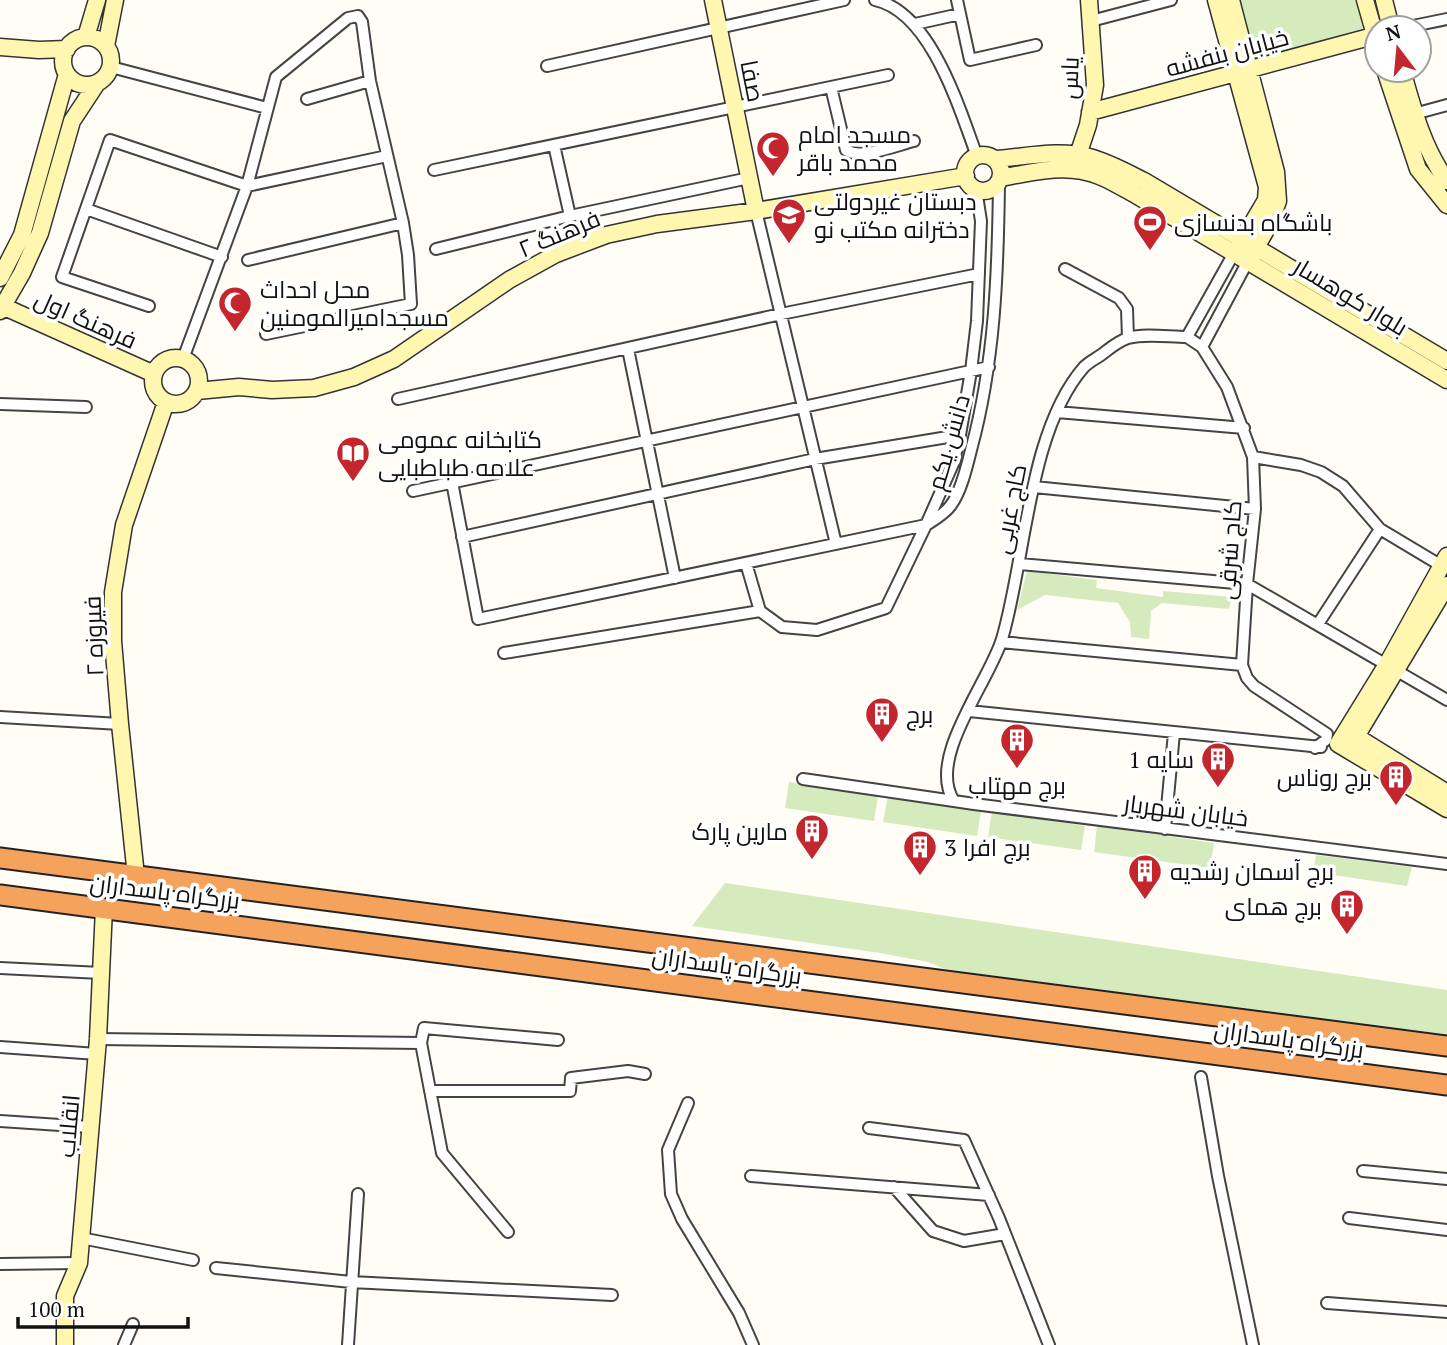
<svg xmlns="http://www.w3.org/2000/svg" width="1447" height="1345" viewBox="0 0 1447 1345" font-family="'PT Serif',Cairo,serif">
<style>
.green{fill:#d5ebbd}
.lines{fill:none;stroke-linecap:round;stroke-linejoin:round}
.street-casing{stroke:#444;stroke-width:14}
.secondary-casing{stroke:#333;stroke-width:19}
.highway-casing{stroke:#222;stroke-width:23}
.street{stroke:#fff;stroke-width:10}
.secondary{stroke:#fff6b0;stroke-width:16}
.highway{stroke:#f5a25d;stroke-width:19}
.labels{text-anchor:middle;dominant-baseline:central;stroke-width:7;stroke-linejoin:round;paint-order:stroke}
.street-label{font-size:24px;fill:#111;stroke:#fff}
.poi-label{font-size:24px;fill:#111;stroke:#fff;text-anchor:start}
</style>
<rect width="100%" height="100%" fill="#fffdf5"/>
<!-- green -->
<path class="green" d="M1239,0H1356L1364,28L1255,59Z
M1027,571L1097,580L1096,588L1163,597V591L1232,597L1229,609L1162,603L1151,611L1149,639L1131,637L1130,622L1118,603L1045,595L1017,610Z
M789,782L878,796L874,821L785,808Z
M888,796L981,811L977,836L883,822Z
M992,811L1085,826L1081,850L988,837Z
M1097,826L1214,843L1210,868L1094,852Z
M1316,855L1412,867L1407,886L1313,872Z
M725,883L1447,990V1041L945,969L928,962L880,953L692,926Z"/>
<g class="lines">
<!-- street casing -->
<g class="street-casing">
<path id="street" d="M875,0C931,12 959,108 977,156
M957,0L970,60L1036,45
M1091,21L1171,0
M915,24L960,14
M1403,28L1447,19
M547,66L844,0
M111,67L267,108
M831,87L846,150C861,160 897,145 914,141
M307,99L370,81
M1414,114L1447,105
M554,145L570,216
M434,170L888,75
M86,209L222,257
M756,211L836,544
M436,249L570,216L749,178
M248,260L403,223
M1065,269L1119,298L1127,309L1128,338
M149,306L62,277L110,140L247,186L387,156
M1187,337C1169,337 1145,333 1128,338C1118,341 1109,349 1101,355C1095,359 1089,362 1084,367C1028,431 1026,558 1002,639C989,682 926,759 954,801L974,804L1447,864
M1187,337L1202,347L1227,387L1253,457L1255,509L1247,584L1242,665L1247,678L1254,686L1327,734L1326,740L1315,748
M1187,337L1234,253
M1202,347L1248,261
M628,349L675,578
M183,359L247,186L276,77L348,18L358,16L362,22L370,81L403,223L408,255L411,304L266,334
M398,399L781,314L979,274
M0,404L86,407
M1057,412L1244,428
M1253,457L1301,465L1321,472L1343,486L1380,529L1445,568
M452,482L478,619L926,525C934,520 946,513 951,505C961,492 967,466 971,450C995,362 998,272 999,182
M1034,487L1255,509
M413,491L989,367
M462,537L815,459L960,435
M746,563L760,611L782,627L817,630L886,608L926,525L953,464L960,435L971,371L977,321L981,221L976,189
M1020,564L1247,584L1447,700
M1318,624L1380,529
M1001,642L1242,665
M504,653L760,611
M969,711L1321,747
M0,717L120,724
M803,779L954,801
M1165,829L1174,733
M0,968L101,973
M98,1039L421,1043
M0,1047L97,1054
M1201,1077L1218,1176L1253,1345
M430,1091H570L571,1078L628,1071L645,1074
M688,1103L668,1150L671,1194L682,1219L739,1313L753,1345
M0,1121L90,1127
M869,1128L964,1140L999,1218L1049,1345
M1363,1171L1447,1179
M751,1176L989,1195
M894,1187L933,1231L964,1241L1005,1234
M1349,1218L1447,1230
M508,1232L442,1153L421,1043L424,1028L558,1040
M81,1238L193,1260
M0,1264L79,1263
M216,1268L351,1282L612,1295
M1327,1303L1447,1312
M124,1345L133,1324
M348,1345L358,1194"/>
</g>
<!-- secondary casing -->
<g class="secondary-casing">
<path id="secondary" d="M713,0L756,211
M1216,0L1267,187L1266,200L1237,249
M1231,0L1276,172L1278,201L1270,223L1250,258
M1365,0L1377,42
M1384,0L1391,28
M86,37L97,0
M63 61a24 24 0 1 1 48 0a24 24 0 1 1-48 0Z
M106,46L115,0
M0,47L39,50L67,49
M1385,70L1418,169L1447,205
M1402,70C1413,109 1423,148 1447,181
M1090,112L1377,35
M965 173a18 18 0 1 1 36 0a18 18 0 1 1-36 0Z
M1078,155L1088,125L1095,85L1089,0
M996,159C1025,157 1060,149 1089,157C1108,162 1126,172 1144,181L1447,361
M1001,178C1027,173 1055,166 1082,171C1101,174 1119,186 1136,195L1447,380
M0,278L22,235L67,74
M0,305L154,374
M0,311L22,273L40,233L72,121L97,83
M153 381a23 23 0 1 1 46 0a23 23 0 1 1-46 0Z
M197,391L239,387L272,390L314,388L354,377L394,359L509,280L556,254L606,235L657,224L756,211L966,176
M1447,556L1386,666L1338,744L1447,809
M1349,732L1447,793
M1348,750L1447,585
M136,876L120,724L113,641V592L124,525L166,402
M65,1345V1296L79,1263L98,1039L104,908"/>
</g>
<!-- highway casing -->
<g class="highway-casing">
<path id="highway" d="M0,858L1447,1046
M0,895L1447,1085"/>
</g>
<!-- street -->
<use href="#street" class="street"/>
<!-- secondary -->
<use href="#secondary" class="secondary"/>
<!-- highway -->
<use href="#highway" class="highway"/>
</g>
<!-- icons -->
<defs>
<g id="mosque-pin" transform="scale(1.75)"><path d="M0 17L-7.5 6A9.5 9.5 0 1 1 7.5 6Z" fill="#c4262e" stroke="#fff"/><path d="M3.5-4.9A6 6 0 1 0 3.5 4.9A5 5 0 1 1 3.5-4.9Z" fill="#fff"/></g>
<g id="school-pin" transform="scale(1.75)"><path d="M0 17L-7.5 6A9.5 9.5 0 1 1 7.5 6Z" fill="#c4262e" stroke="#fff"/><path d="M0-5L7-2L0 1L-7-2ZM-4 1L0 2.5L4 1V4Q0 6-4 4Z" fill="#fff"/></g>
<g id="stadium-pin" transform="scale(1.75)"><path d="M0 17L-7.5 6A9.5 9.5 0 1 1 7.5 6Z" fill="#c4262e" stroke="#fff"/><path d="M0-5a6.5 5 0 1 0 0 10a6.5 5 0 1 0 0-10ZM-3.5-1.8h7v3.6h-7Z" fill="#fff"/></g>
<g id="library-pin" transform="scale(1.75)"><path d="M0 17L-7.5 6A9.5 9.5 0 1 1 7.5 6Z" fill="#c4262e" stroke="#fff"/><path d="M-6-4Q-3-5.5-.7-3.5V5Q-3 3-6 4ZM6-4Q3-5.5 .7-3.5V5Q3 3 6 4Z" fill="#fff"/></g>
<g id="building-pin" transform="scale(1.75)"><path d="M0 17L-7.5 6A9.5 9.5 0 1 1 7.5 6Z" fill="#c4262e" stroke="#fff"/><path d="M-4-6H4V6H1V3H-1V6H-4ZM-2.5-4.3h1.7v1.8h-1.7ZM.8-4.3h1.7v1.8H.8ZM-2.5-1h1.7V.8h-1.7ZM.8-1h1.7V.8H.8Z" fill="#fff"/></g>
</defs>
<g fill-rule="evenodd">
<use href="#mosque-pin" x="773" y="148"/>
<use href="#school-pin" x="789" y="215"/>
<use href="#stadium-pin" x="1150" y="222"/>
<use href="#mosque-pin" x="235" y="303"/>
<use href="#library-pin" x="353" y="453"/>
<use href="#building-pin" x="882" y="714"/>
<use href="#building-pin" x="1017" y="740"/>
<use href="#building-pin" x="1218" y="759"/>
<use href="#building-pin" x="1396" y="777"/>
<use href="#building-pin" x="812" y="831"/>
<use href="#building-pin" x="920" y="847"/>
<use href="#building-pin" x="1145" y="871"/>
<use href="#building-pin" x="1347" y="906"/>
</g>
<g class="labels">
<!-- street labels -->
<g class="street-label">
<text transform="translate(1227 52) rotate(-15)">خیابان بنفشه</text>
<text transform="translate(1069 78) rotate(-88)">یاس</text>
<text transform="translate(753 81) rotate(79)">صفا</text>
<text transform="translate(559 233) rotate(-23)">فرهنگ ۲</text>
<text transform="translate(1351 296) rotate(31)">بلوار کوهسار</text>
<text transform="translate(86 319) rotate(24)">فرهنگ اول</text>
<text transform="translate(948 442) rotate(-74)">دانش یکم</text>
<text transform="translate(1009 509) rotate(-79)">کاج غربی</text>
<text transform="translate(1229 550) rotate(-86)">کاج شرقی</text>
<text transform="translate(93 636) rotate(-92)">فیروزه ٢</text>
<text transform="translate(1186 810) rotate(7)">خیابان شهریار</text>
<text transform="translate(165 891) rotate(7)">بزرگراه پاسداران</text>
<text transform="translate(727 965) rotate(8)">بزرگراه پاسداران</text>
<text transform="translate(1289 1039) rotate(8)">بزرگراه پاسداران</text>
<text transform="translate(68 1126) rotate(-85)">انقلاب</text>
</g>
<!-- poi labels -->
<g class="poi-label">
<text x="798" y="134">مسجد امام<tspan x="798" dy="28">محمد باقر</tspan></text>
<text x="814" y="201">دبستان غیردولتی<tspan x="814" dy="28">دخترانه مکتب نو</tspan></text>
<text x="1174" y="222">باشگاه بدنسازی</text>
<text x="260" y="289">محل احداث<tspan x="260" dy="28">مسجدامیرالمومنین</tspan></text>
<text x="378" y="439">کتابخانه عمومی<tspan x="378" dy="28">علامه طباطبایی</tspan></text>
<text x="906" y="714">برج</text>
<text x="1194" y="759" text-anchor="end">سایه 1</text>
<text x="1372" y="777" text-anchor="end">برج روناس</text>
<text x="1017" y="785" text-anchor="middle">برج مهتاب</text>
<text x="788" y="831" text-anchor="end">مارین پارک</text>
<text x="944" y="847">برج افرا 3</text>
<text x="1170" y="871">برج آسمان رشدیه</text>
<text x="1322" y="906" text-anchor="end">برج همای</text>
</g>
</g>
<!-- north arrow -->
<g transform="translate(1398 49) rotate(344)"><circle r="33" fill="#ffffff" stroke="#a0a0a0" stroke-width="2"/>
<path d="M0-5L12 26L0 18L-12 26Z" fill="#c4262e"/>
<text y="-10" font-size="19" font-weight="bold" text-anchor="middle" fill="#111111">N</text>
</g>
<!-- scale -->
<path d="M18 1317v10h170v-10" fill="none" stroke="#111111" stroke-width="3.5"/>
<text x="28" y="1317" font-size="21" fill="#111111" stroke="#ffffff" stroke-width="5" paint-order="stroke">100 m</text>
</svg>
